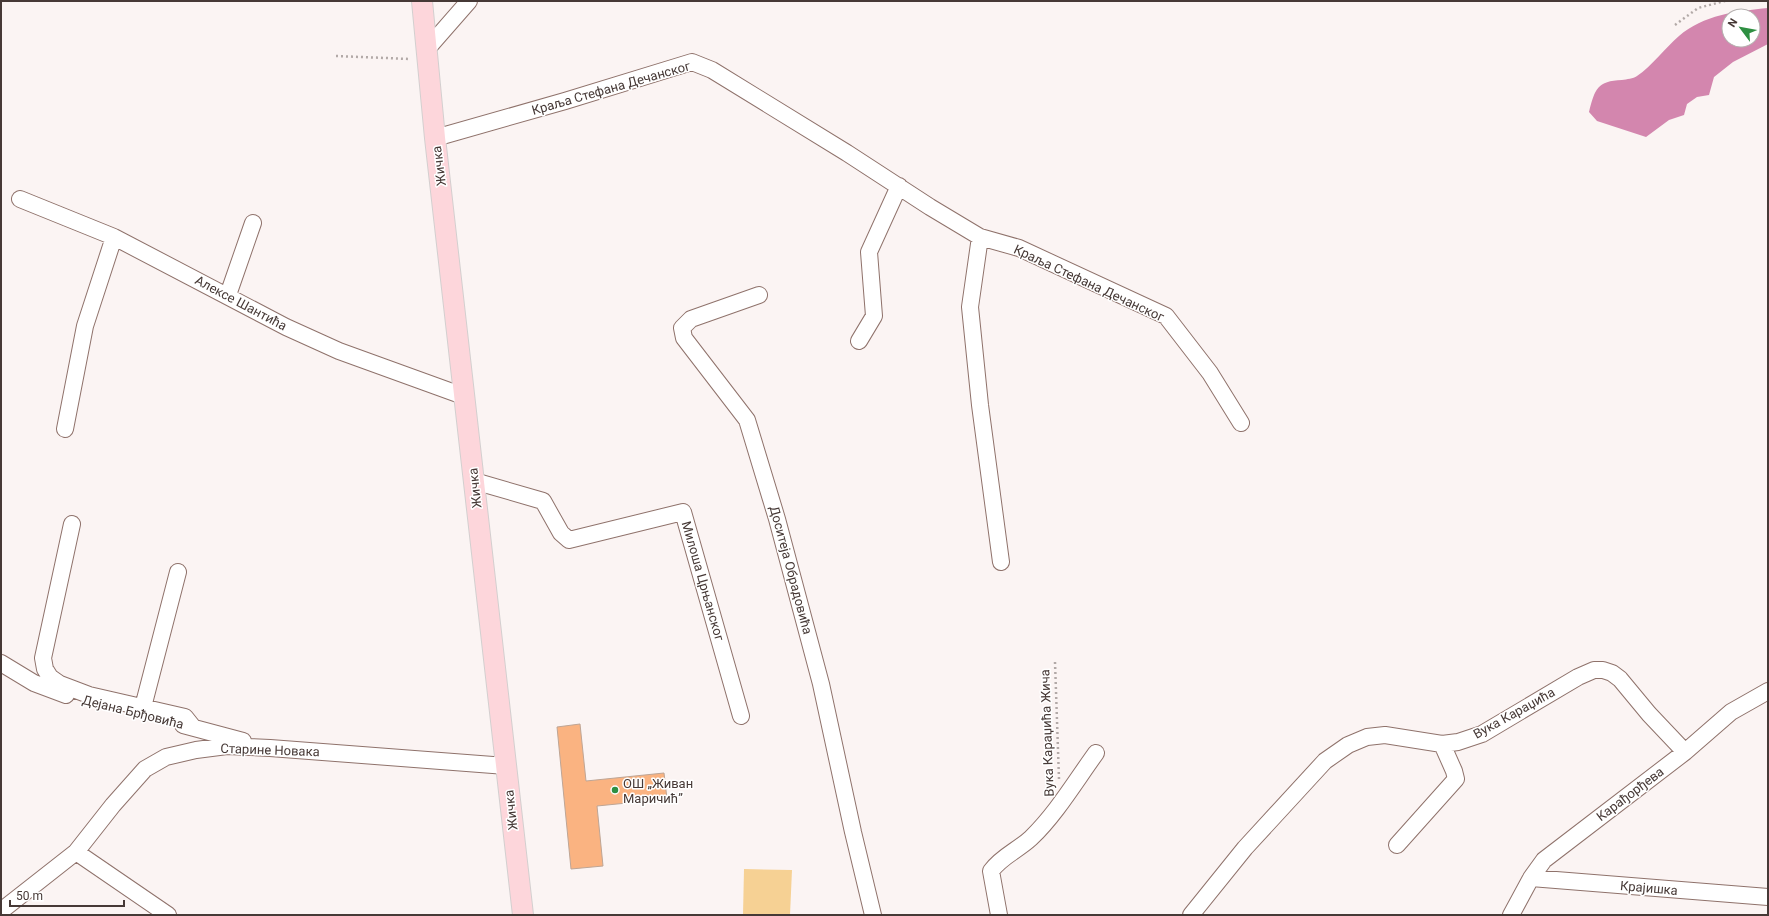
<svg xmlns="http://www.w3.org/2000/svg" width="1769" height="916" viewBox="0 0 1769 916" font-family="Roboto,sans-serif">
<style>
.green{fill:#f6d194}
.water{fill:#d386ae;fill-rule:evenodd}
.building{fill:#fab381;stroke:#bea595}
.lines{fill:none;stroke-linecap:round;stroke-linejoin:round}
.minor-casing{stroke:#8f726b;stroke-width:18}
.major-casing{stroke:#d3cfcf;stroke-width:22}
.path{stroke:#b2a9a7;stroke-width:2.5;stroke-dasharray:2 3;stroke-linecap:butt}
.minor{stroke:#fff;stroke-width:16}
.major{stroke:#fdd6db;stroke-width:20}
.poi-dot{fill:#2e8f42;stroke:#fff;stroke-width:1.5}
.labels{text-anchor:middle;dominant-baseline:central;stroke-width:3;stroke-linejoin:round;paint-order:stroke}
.street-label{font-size:13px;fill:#463936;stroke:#fff}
.poi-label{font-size:13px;fill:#463936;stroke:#fff;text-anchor:start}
</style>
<rect width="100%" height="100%" fill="#fbf4f3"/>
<!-- green -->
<path class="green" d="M744,869L792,870L790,915H743Z"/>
<!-- water -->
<path class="water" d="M1768,8V44L1733,62L1714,77L1709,95L1697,97L1687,104L1684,115L1669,120L1646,137L1597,121L1589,112C1595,89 1597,81 1622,80C1627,79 1633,79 1637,76C1652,66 1665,48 1679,36C1703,15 1737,11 1768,8ZM1729,16H1753V40H1729Z"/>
<!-- building -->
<path class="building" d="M580,724L586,781L664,773L667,799L597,806L603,866L571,869L557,727Z"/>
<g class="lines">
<!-- minor casing -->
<g class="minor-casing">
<path id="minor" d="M427,49L469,1
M435,138L565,101L692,62L712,70L847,153L930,207L980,237L1019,248L1166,316L1210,373L1241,423
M20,199L114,237L286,327L339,351L466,397
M980,237L970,307L980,405L1001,562
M228,295L253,223
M759,295L691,319L682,328L684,338L747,420L777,519L821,684L853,832L873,915
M859,341L874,316L869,252L899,186
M65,429L85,326L114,237
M474,481L543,501L561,533L569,540L683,512L741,716
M72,524L43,658L45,669L50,677L60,684L89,695L185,717L193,727
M1,663L34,683L66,695
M143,707L178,572
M183,725L243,741
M1397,845L1456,779L1454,771L1442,744
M76,852L168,915
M1531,878L1768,897
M1,911L76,852L113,805L145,769L166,757L196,750L227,746L270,748L506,766
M999,915L991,871C1002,856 1017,851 1031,838C1056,814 1075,782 1096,753
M1191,915L1245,848L1325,761L1348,745L1367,737L1385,735L1442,744L1458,742L1482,734L1578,677L1594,670H1603L1612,673L1620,679L1649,714L1685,752
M1511,915L1531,878L1544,860L1685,752L1731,712L1768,691"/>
</g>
<!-- major casing -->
<g class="major-casing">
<path id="major" d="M422,1L435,138L523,915"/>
</g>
<!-- path -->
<path class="path" d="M1675,25L1698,8L1725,1
M336,56L410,59
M1055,662L1059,779"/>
<!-- minor -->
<use href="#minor" class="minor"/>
<!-- major -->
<use href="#major" class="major"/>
</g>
<!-- markers -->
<circle class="poi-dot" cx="615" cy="790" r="4"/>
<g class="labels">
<!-- street labels -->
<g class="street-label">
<text transform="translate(611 88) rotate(-16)">Краља Стефана Дечанског</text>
<text transform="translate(439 166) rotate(-97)">Жичка</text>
<text transform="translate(1089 283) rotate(25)">Краља Стефана Дечанског</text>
<text transform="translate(241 303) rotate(28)">Алексе Шантића</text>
<text transform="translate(475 488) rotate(-96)">Жичка</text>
<text transform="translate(791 570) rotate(75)">Доситеја Обрадовића</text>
<text transform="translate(703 581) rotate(74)">Милоша Црњанског</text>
<text transform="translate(133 712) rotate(14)">Дејана Брђовића</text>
<text transform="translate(1514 713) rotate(-29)">Вука Караџића</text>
<text transform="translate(1047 733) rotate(-92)">Вука Караџића Жича</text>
<text transform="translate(270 750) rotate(2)">Старине Новака</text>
<text transform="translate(1630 794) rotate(-37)">Карађорђева</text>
<text transform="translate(511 810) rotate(-96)">Жичка</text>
<text transform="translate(1649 888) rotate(5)">Крајишка</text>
</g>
<!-- poi labels -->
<g class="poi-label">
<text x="623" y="783">ОШ „Живан<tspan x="623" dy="15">Маричић”</tspan></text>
</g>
</g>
<!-- border -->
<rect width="1769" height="916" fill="none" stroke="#463936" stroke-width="4"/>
<!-- north arrow -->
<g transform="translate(1741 28) rotate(302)"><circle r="19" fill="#ffffff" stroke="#b5b0af"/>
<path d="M0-3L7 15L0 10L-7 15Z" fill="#2e8f42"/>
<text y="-6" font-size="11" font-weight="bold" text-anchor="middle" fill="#463936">N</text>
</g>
<!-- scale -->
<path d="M10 900v6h114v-6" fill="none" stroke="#463936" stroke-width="2"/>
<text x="16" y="900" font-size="12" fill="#463936" stroke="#ffffff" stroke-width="3" paint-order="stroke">50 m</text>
</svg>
